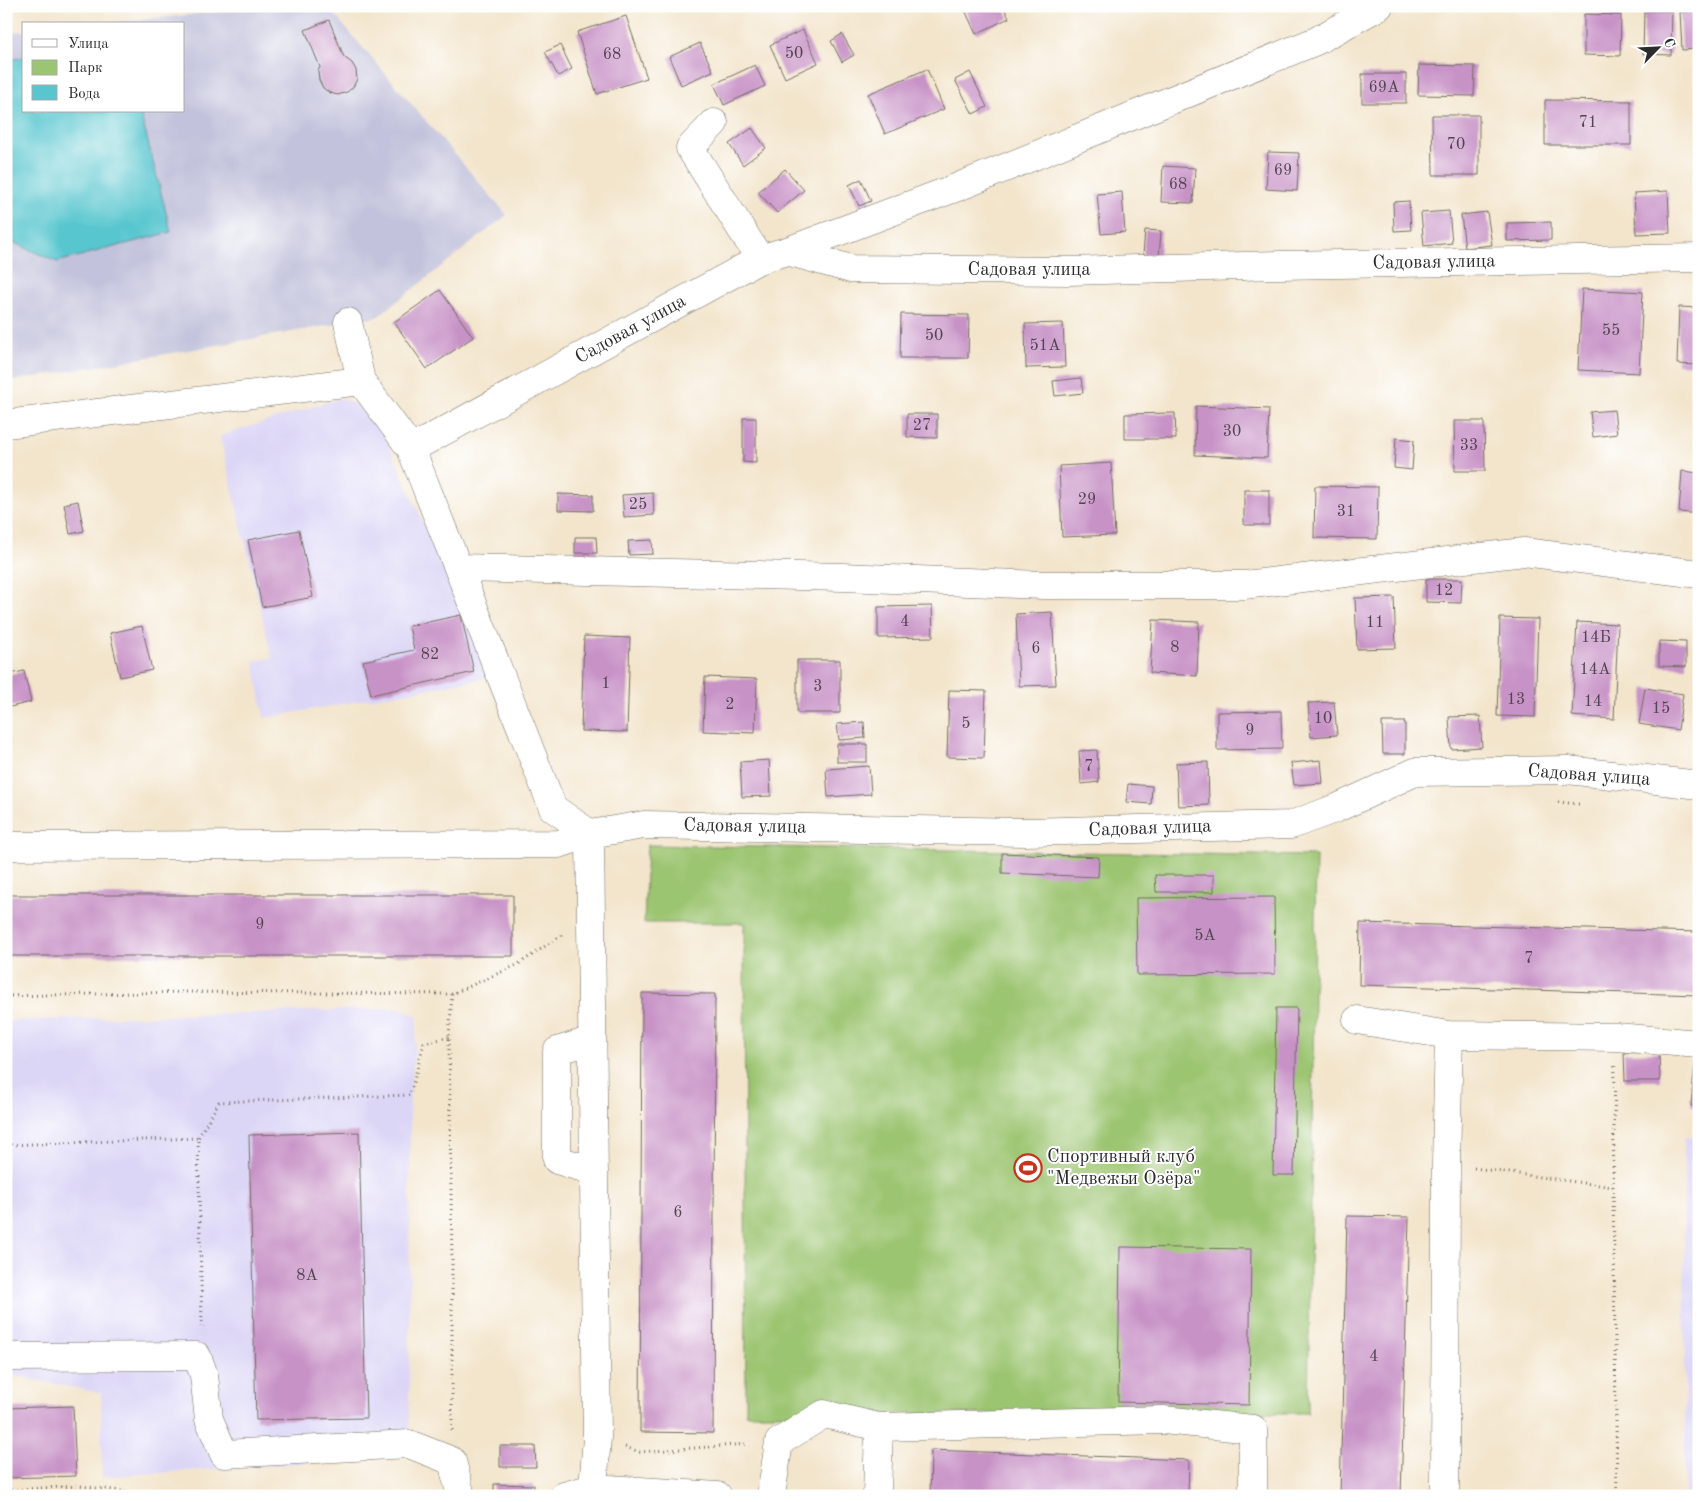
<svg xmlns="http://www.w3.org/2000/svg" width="1705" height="1502" viewBox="0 0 1705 1502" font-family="'Old Standard TT',serif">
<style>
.built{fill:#dcd6f6}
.industrial{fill:#c2c2dc}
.green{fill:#9cc571;stroke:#64784e}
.water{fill:#59c6cf;stroke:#42787d}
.building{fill:#c792c6}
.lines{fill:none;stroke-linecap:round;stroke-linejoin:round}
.minor-casing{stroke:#716c63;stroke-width:29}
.path{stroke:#716c63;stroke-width:3;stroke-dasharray:1 4;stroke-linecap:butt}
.minor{stroke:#fff;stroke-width:28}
.labels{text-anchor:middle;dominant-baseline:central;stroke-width:4;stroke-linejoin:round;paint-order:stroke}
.number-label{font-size:16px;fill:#524552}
.street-label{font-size:19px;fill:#2b2b2b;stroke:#fff}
.poi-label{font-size:19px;fill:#2b2b2b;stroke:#fff;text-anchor:start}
</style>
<rect width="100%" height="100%" fill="#fff"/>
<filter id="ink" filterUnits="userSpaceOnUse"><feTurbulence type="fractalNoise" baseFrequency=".02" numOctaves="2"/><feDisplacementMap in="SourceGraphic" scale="10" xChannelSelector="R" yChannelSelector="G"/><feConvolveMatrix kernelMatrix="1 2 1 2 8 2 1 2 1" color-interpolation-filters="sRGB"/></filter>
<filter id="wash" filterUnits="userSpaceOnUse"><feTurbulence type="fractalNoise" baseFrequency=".0096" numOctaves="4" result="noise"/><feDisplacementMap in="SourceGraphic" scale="20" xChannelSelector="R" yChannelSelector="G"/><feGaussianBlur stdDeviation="1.12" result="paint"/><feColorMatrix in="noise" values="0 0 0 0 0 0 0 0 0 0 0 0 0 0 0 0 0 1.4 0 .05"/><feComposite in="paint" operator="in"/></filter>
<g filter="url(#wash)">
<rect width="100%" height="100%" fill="#f3e5cc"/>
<!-- built -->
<path class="built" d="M341,398L375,414L492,677L264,718L254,661L272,658L220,436Z
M400,1008L418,1017L410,1095L409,1444L399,1456L102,1477L101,1393L6,1374V1021Z
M1684,1137L1699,1138V1496H1685Z"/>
<!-- industrial -->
<path class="industrial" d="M279,6H327L507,215L377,317L6,382V33L24,31V111H184V24H97Z"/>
<!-- green -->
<path class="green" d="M647,845L1316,856L1308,1413L746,1414L744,923H644Z"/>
<!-- water -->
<path class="water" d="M24,57V111H140L171,232L57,262L6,239V61Z"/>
<g id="blocks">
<!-- building -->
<path class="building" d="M963,6H1003L1009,18L976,34Z
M1644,11H1672L1671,55L1643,54Z
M1699,11V49L1682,50L1680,12Z
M1584,14L1621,15L1620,56L1584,55Z
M626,16L647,78L597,94L577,32Z
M329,20L344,57L352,63L356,70L357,79L353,87L347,92L338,95L330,93L323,88L319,80L318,71L320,67L305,30Z
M803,30L818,63L785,78L770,45Z
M842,34L854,55L842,62L831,41Z
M700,43L713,71L681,85L669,57Z
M560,45L572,69L558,76L545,52Z
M755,65L765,86L724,105L714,84Z
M1419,65L1475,66L1474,96L1418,95Z
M927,69L944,109L885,134L868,94Z
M970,72L987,107L973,114L955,80Z
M1362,74H1406V103H1362Z
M1545,100L1631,101V145H1545Z
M1432,115H1479V175H1433Z
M752,128L766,148L743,165L729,144Z
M1268,152L1299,153L1297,191L1266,189Z
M1163,166L1195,168L1193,203L1161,202Z
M785,169L804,190L777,213L758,192Z
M861,179L871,201L859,206L849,185Z
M1668,191L1670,233L1636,234L1634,193Z
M1122,192L1125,232L1101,234L1097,194Z
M1409,201L1411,230L1394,231L1393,202Z
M1449,211L1452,243L1424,246L1421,213Z
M1487,212L1492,245L1465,248L1461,215Z
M1551,222V240L1507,241V223Z
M1145,230L1161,231L1159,257L1143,255Z
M1582,289L1643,292L1639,373L1578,370Z
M440,290L473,337L427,369L394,322Z
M1679,307L1699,308V365L1677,364Z
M901,314L969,315L968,358H900Z
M1063,323L1065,367L1026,368L1025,324Z
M1081,378L1083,393L1055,396L1053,381Z
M1196,406L1269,409L1267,458L1195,455Z
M1614,410L1617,434L1593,437L1590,412Z
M1175,413L1176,439H1125V414Z
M907,414H937V438L907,437Z
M743,418H756V463L743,462Z
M1454,421H1484L1485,471H1455Z
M1396,438L1414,440L1412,470L1394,468Z
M1111,463L1115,535L1062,537L1059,466Z
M1682,471L1699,473V514L1679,512Z
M1315,486L1378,487L1377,539L1314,538Z
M1244,490H1269V525H1244Z
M653,493L654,515L624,517L622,495Z
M558,494L593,495V511L558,510Z
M78,501L84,531L70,534L64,504Z
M299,530L313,597L262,607L248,540Z
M575,537H596L597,553H575Z
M652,540L653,554L629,555L628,541Z
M1426,579H1462L1461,603L1426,602Z
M1394,597L1396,648L1357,649L1355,598Z
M932,606L933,637L878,638V607Z
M1052,612L1056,685L1019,686L1016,614Z
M461,615L474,672L371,695L363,661L414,650L409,626Z
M1500,618L1538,619L1535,717L1497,716Z
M1153,620L1199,622L1197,676L1150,673Z
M1577,622L1618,624L1614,719L1572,716Z
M142,626L152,670L120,677L110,633Z
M584,636L630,638L627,732L581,731Z
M1659,641L1686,642V667L1659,666Z
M797,660H840V713H797Z
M24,671L31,702L6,708V675Z
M705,677L757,679L755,733L703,731Z
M1645,688L1683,694L1678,730L1639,724Z
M949,690L986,691L984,758L947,757Z
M1334,702L1337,735L1311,737L1308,703Z
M1281,711L1282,749L1217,750V712Z
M1480,716L1482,747L1451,749L1449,717Z
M864,722L865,738L839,740L837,724Z
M1382,722H1405V754H1383Z
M837,744H867V762H837Z
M1097,750L1099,782L1081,784L1079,751Z
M769,760L771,796L742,797L740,762Z
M1321,760L1323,783L1294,785L1291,763Z
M1208,762L1209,805L1178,806L1176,763Z
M869,766L871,794L828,797L826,769Z
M1128,784L1152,786L1151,804L1126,802Z
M1002,853L1099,857L1098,877L1002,873Z
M1155,875H1214V892H1156Z
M6,895H513V956H6Z
M1274,897L1275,974L1137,975L1136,898Z
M1360,923L1699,932V995L1359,985Z
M642,993L715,994L713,1433L640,1432Z
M1276,1008H1297L1294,1175H1273Z
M1659,1052L1660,1081H1625L1624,1053Z
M1695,1061H1699V1106H1691Z
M359,1132L366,1418L256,1420L249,1135Z
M1347,1216L1409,1217L1401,1496H1340Z
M1120,1247L1251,1249L1249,1405L1118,1402Z
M73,1406L76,1476L6,1478V1408Z
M500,1446H535L536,1467H500Z
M931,1450L1189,1460L1188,1496H930Z
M494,1484L534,1485L533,1496H494Z"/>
</g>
</g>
<g filter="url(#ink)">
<use href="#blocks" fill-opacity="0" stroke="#716c63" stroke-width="1"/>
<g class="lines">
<!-- minor casing -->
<g class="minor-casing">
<path id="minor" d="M714,123L690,148L760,259
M787,251L958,187L1316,41L1379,6
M348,322L361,381
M6,424L361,381L411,449L553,808L590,834L644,825L1026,832L1291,825L1337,808L1415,772L1568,770L1699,785
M411,449L760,259L787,251L851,269L1068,271L1280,265L1699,258
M458,568L842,577L1043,585H1244L1524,552L1699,574
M6,846L559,844L590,834L597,1437L593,1488L718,1496
M1357,1020L1449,1035L1446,1164L1445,1496
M1449,1035L1616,1037L1699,1044
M592,1040L557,1051V1160L594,1171
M6,1357L197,1356L204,1375L209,1419L224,1454L409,1444L452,1461L461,1496
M564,1496L593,1488
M771,1496L779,1442L824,1414L879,1427
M877,1496L879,1427L1163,1420L1253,1429V1496"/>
</g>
<!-- path -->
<path class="path" d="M1558,802L1579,804
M6,996L185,992L452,994
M1615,1066L1613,1187L1617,1496
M6,1145L198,1138
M1474,1168L1613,1187
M202,1327L198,1138L219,1102L410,1095L424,1043L449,1037
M452,1430V1263L449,1037L452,994L517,965L562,935
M625,1447L640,1452L748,1444
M6,1490L80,1486L162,1496"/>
<!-- minor -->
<use href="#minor" class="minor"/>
</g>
</g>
<!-- icons -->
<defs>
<g id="stadium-ring" transform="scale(1.4375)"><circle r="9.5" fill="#fff" stroke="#c8321e" stroke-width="1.5"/><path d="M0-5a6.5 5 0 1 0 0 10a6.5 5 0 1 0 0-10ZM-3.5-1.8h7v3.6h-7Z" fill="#c8321e"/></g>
</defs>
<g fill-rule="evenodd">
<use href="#stadium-ring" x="1028" y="1168"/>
</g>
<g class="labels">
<!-- number labels -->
<g class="number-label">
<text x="794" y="54">50</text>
<text x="612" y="55">68</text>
<text x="1384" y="88">69А</text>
<text x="1588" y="123">71</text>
<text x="1456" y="145">70</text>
<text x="1283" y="171">69</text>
<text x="1178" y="185">68</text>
<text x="1611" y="331">55</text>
<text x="934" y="336">50</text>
<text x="1045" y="346">51А</text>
<text x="922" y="426">27</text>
<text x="1232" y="432">30</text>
<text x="1469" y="446">33</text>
<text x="1087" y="500">29</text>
<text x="638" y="505">25</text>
<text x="1346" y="512">31</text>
<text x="1444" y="591">12</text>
<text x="905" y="622">4</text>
<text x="1375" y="623">11</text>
<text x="1596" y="638">14Б</text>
<text x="1175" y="648">8</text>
<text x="1036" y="649">6</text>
<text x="430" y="655">82</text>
<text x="1595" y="670">14А</text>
<text x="606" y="684">1</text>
<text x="818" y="687">3</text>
<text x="1516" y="700">13</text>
<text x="1593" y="702">14</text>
<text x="730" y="705">2</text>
<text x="1661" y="709">15</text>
<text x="1323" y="719">10</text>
<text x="966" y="724">5</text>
<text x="1250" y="731">9</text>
<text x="1089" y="767">7</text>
<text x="260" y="925">9</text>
<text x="1205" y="936">5А</text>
<text x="1529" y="959">7</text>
<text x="678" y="1213">6</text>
<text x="307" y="1276">8А</text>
<text x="1374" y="1357">4</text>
</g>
<!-- street labels -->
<g class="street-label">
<text transform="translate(1434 263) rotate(-1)">Садовая улица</text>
<text x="1029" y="270">Садовая улица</text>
<text transform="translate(631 330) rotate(-29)">Садовая улица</text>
<text transform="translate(1589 776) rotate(4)">Садовая улица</text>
<text transform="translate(745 827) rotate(1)">Садовая улица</text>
<text transform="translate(1150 829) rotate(-2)">Садовая улица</text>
</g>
<!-- poi labels -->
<g class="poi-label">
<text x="1047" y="1157">Спортивный клуб<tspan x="1047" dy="22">"Медвежьи Озёра"</tspan></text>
</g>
</g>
<!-- margin -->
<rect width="1705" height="1502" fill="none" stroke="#fff" stroke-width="25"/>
<!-- legend -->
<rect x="22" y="22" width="162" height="90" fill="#ffffff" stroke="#aaaaaa"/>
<rect x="32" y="39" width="25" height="8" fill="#ffffff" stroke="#aaaaaa"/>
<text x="68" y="48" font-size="15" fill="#2b2b2b">Улица</text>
<rect x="32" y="60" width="25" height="15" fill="#9cc571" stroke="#aaaaaa"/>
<text x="68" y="72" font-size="15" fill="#2b2b2b">Парк</text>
<rect x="32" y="85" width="25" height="15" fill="#59c6cf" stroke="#aaaaaa"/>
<text x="68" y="98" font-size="15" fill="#2b2b2b">Вода</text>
<!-- north arrow -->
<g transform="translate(1658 48) rotate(66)" stroke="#ffffff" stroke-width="4" paint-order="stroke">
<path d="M0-4L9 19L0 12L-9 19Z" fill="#2b2b2b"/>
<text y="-8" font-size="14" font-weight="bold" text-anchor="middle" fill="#2b2b2b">С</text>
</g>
</svg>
